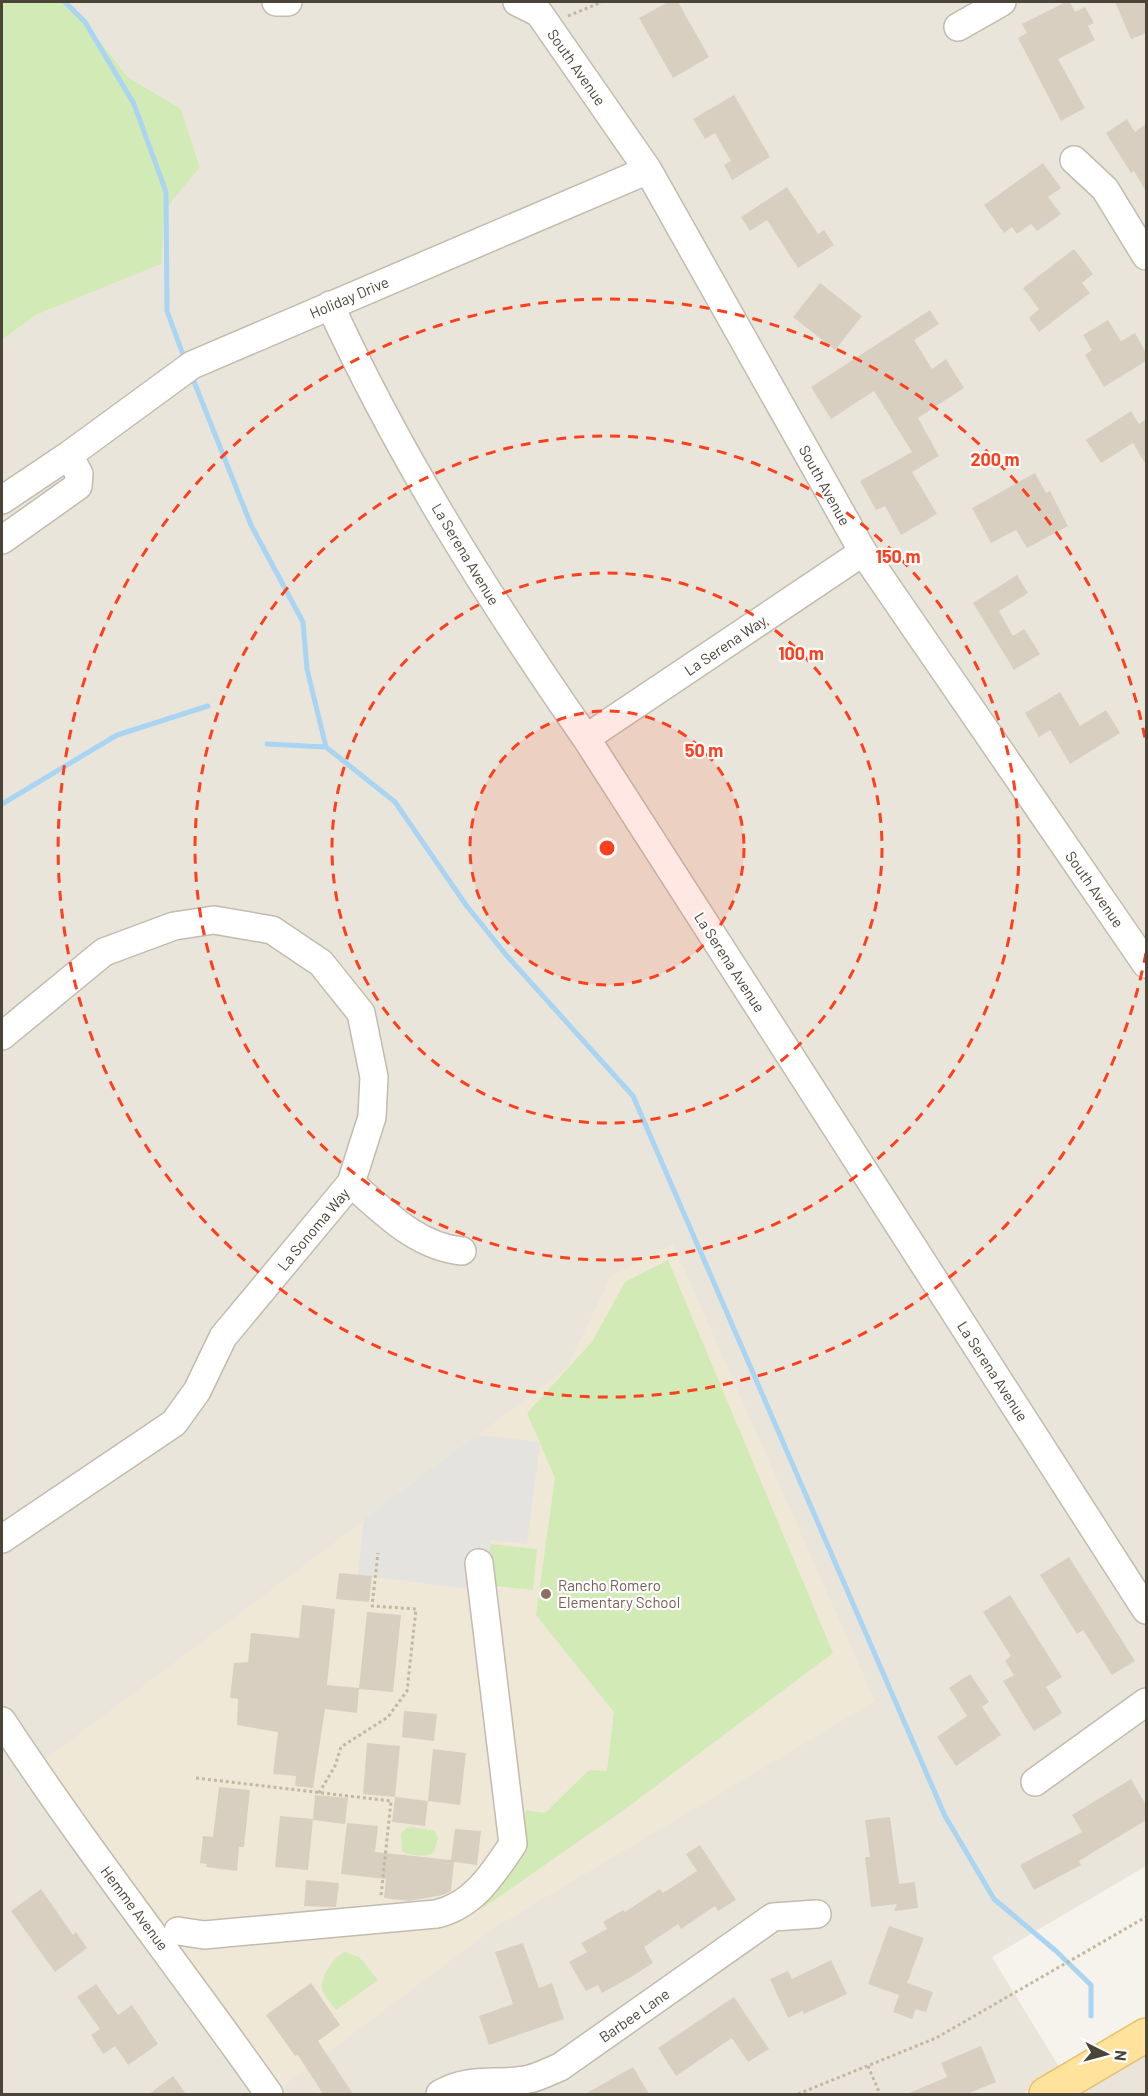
<svg xmlns="http://www.w3.org/2000/svg" width="1148" height="2096" viewBox="0 0 1148 2096" font-family="Barlow,sans-serif">
<style>
.residential{fill:#eae5da}
.education{fill:#efe8d6}
.green{fill:#d2eab5}
.parking{fill:#e5e3e0}
.lines{fill:none;stroke-linecap:round;stroke-linejoin:round}
.stream{stroke:#a9d4f2;stroke-width:5}
.building{fill:#d8cfc1}
.minor-casing{stroke:#c2bbae;stroke-width:30}
.major-casing{stroke:#e6c16a;stroke-width:36}
.path{stroke:#c4b79f;stroke-width:3;stroke-dasharray:3 3;stroke-linecap:butt}
.minor{stroke:#fff;stroke-width:27}
.major{stroke:#ffe39c;stroke-width:33}
.ring{fill:none;stroke:#fc3f1d;stroke-width:3;stroke-dasharray:10 8}
.education-dot{fill:#8d6e63;stroke:#fff;stroke-width:2}
.labels{text-anchor:middle;dominant-baseline:central;stroke-width:4.5;stroke-linejoin:round;paint-order:stroke}
.street-label{font-size:15px;fill:#4b4439;stroke:#fff}
.education-label{font-size:15px;fill:#785e54;stroke:#fff;text-anchor:start}
.centre{fill:#fc3f1d;stroke:#fff;stroke-width:3}
.ring-label{font-size:18px;text-anchor:middle;font-weight:bold;fill:#fc3f1d;stroke:#fff;stroke-width:4.5;stroke-linejoin:round;paint-order:stroke}
</style>
<rect width="100%" height="100%" fill="#f6f3ec"/>
<!-- residential -->
<path class="residential" d="M69,2H1146V1866L992,1957L1061,2070L1022,2094H2V340L36,315L160,264L165,210L200,167L181,109L128,77Z
M1146,2053V2094H1077Z"/>
<!-- education -->
<path class="education" d="M673,1244L875,1701L491,1930L279,2089L43,1761L567,1368L611,1276Z"/>
<!-- green -->
<path class="green" d="M2,2H69L128,77L181,109L200,167L165,210L161,264L36,315L2,340Z
M668,1260L833,1653L628,1807L480,1910L519,1849L526,1810L545,1813L589,1770L607,1771L614,1712L536,1615L555,1478L527,1413L592,1342L625,1282Z
M490,1544L537,1549L533,1590L485,1585Z
M411,1827L435,1831L438,1838L434,1852C426,1858 410,1856 402,1851L401,1834L406,1828Z
M345,1952L359,1957L378,1980L336,2010C332,2004 324,1996 322,1989C320,1977 335,1955 345,1952Z"/>
<!-- parking -->
<path class="parking" d="M477,1435L540,1442L527,1544L491,1540L485,1591L358,1575L364,1519Z"/>
<g class="lines">
<!-- stream -->
<path class="stream" d="M65,2L85,22L134,104L166,192L167,311L185,360
M191,374L251,525L303,622L307,669L326,747
M267,744L326,747L395,802L466,905L507,956L633,1096L945,1816L994,1899L1056,1951L1091,1985V2016
M2,804L117,735L208,706"/>
</g>
<!-- building -->
<path class="building" d="M668,2H678L709,57L673,78L639,18Z
M1066,2H1070L1075,12L1085,7L1094,23L1088,26L1095,40L1058,59L1085,108L1061,121L1018,38L1027,33L1022,24Z
M1115,2H1146V33L1131,39Z
M734,95L770,157L732,180L724,165L731,161L715,133L705,139L693,119Z
M1127,119L1135,132L1146,124V192L1134,171L1131,173L1106,133Z
M1043,163L1061,188L1048,197L1061,214L1037,231L1031,224L1017,234L1012,227L1004,233L984,205Z
M787,187L818,234L824,230L834,245L798,268L767,220L750,231L741,217Z
M1074,249L1093,274L1082,283L1090,293L1039,332L1029,318L1039,309L1023,288Z
M820,283L862,316L835,350L793,317Z
M930,310L939,324L914,340L932,369L946,359L964,388L918,418L939,456L912,472L937,514L901,535L885,506L876,510L860,481L912,452L874,391L831,419L811,387Z
M1108,320L1121,341L1135,333L1146,353V361L1104,387L1085,355L1092,350L1083,335Z
M1131,411L1139,424L1146,419V465L1133,443L1101,463L1086,440Z
M1035,473L1046,493L1050,491L1068,526L1027,548L1016,530L991,543L972,508Z
M1017,575L1028,593L999,611L1013,636L1024,629L1040,654L1014,670L973,603Z
M1060,692L1080,726L1106,710L1120,733L1070,764L1050,730L1039,737L1025,713Z
M1069,1557L1135,1661L1112,1675L1083,1630L1077,1634L1040,1575Z
M339,1573L372,1576L369,1602L336,1599Z
M1010,1595L1062,1677L1046,1687L1062,1713L1034,1731L1003,1681L1014,1675L1005,1661L1011,1656L983,1612Z
M302,1605L335,1609L327,1685L359,1688L367,1612L401,1615L393,1692L359,1689L357,1713L325,1709L313,1788L295,1786L296,1776L273,1774L278,1732L237,1725L238,1699L230,1698L234,1663L248,1662L251,1633L299,1638Z
M970,1674L989,1702L982,1707L1001,1735L956,1766L937,1737L967,1716L949,1688Z
M404,1711L437,1714L434,1741L402,1737Z
M367,1743L400,1746L395,1797L363,1794Z
M433,1749L466,1753L460,1805L428,1801Z
M1131,1779L1146,1805V1820L1079,1861L1081,1865L1034,1890L1020,1865L1082,1832L1072,1815Z
M219,1787L250,1790L244,1847H239L237,1871L206,1867L207,1864L200,1863L203,1836L213,1837Z
M315,1795L348,1798L345,1824L313,1820Z
M395,1797L428,1801L425,1826L392,1822Z
M280,1816L313,1819L308,1870L275,1867Z
M890,1817L899,1884L915,1882L918,1908L894,1911L897,1904L871,1907L865,1857H870L865,1820Z
M347,1823L378,1826L375,1852L451,1860L455,1829L481,1831L477,1865L454,1862L451,1891L443,1895L409,1901L384,1898L386,1879L341,1874Z
M700,1845L736,1900L718,1911L715,1906L681,1929L678,1924L644,1947L653,1963L631,1977L602,1993L598,1985L586,1991L569,1962L587,1952L581,1943L607,1929L603,1922L623,1910L625,1912L660,1889L663,1893L697,1871L686,1854Z
M306,1880L339,1883L336,1907L304,1906Z
M41,1889L73,1935L76,1932L87,1948L55,1972L11,1911Z
M889,1926L924,1938L907,1983L933,1992L926,2012L916,2009L912,2019L893,2012L899,1995L868,1984Z
M523,1943L539,1988L552,1983L564,2019L489,2045L479,2016L513,2004L495,1952Z
M831,1960L847,1994L804,2014L802,2011L788,2018L770,1979L788,1971L792,1979Z
M311,1983L340,2025L318,2041L353,2094H323L298,2055L295,2056L266,2015Z
M96,1984L118,2015L132,2005L158,2044L128,2065L115,2046L103,2054L91,2035L100,2029L77,1997Z
M734,1997L769,2049L748,2062L732,2038L676,2076L658,2048Z
M981,2046L996,2082L967,2094H907L947,2077L941,2063Z
M633,2067L649,2094H585Z
M173,2076L186,2094H149Z"/>
<g class="lines">
<!-- minor casing -->
<g class="minor-casing">
<path id="minor" d="M276,2H288
M517,2L539,13L648,170L863,552L1146,964
M958,27L1002,2
M1074,160L1105,189L1146,256
M330,305C400,458 490,600 586,738L1146,1610
M2,500L69,455L192,365L648,170
M2,540L78,486L79,474L69,455
M586,738L863,552
M2,1036L104,952L174,926L214,920L272,930L321,963L361,1013L374,1077L372,1117L351,1183L223,1337L197,1391L174,1423L2,1539
M351,1183C384,1212 417,1247 462,1251
M2,1721C86,1849 181,1969 269,2094
M1035,1782L1146,1702
M178,1931L204,1935L436,1914C473,1906 493,1874 513,1844L479,1563
M440,2094C469,2076 500,2086 529,2079C539,2077 550,2071 560,2067L773,1917L817,1914"/>
</g>
<!-- major casing -->
<g class="major-casing">
<path id="major" d="M1046,2094L1146,2035"/>
</g>
<!-- path -->
<path class="path" d="M568,16L602,2
M196,1778L391,1801L381,1896
M319,1793L335,1766L341,1747L388,1717L407,1691L416,1609L372,1606L378,1553
M868,2066L880,2094
M798,2094L936,2038L1146,1917"/>
<!-- minor -->
<use href="#minor" class="minor"/>
<!-- major -->
<use href="#major" class="major"/>
</g>
<!-- distance rings -->
<circle cx="607" cy="848" r="137" fill="#fc3f1d" fill-opacity=".12"/>
<g class="ring">
<circle cx="607" cy="848" r="137"/>
<circle cx="607" cy="848" r="275"/>
<circle cx="607" cy="848" r="412"/>
<path d="M1146 953A549 549 0 1 1 1146 743"/>
</g>
<!-- markers -->
<circle class="education-dot" cx="546" cy="1594" r="6"/>
<g class="labels">
<!-- street labels -->
<g class="street-label">
<text transform="translate(577 67) rotate(55)">South Avenue</text>
<text transform="translate(349 297) rotate(-23)">Holiday Drive</text>
<text transform="translate(825 485) rotate(61)">South Avenue</text>
<text transform="translate(466 554) rotate(59)">La Serena Avenue</text>
<text transform="translate(725 645) rotate(-34)">La Serena Way</text>
<text transform="translate(1095 889) rotate(55)">South Avenue</text>
<text transform="translate(730 962) rotate(57)">La Serena Avenue</text>
<text transform="translate(313 1229) rotate(-50)">La Sonoma Way</text>
<text transform="translate(993 1371) rotate(57)">La Serena Avenue</text>
<text transform="translate(135 1908) rotate(53)">Hemme Avenue</text>
<text transform="translate(634 2015) rotate(-35)">Barbee Lane</text>
</g>
<!-- education labels -->
<g class="education-label">
<text x="558" y="1585">Rancho Romero<tspan x="558" dy="17">Elementary School</tspan></text>
</g>
</g>
<circle cx="607" cy="848" r="9" class="centre"/>
<g class="ring-label">
<text x="995" y="466">200 m</text>
<text x="898" y="563">150 m</text>
<text x="801" y="660">100 m</text>
<text x="704" y="757">50 m</text>
</g>
<!-- border -->
<rect width="1148" height="2096" fill="none" stroke="#4b4439" stroke-width="6"/>
<!-- north arrow -->
<g transform="translate(1106 2054) rotate(96)" stroke="#ffffff" stroke-width="4.5" paint-order="stroke">
<path d="M0-4.5L10 22L0 15L-10 22Z" fill="#4b4439"/>
<text y="-9" font-size="16" font-weight="bold" text-anchor="middle" fill="#4b4439">N</text>
</g>
</svg>
